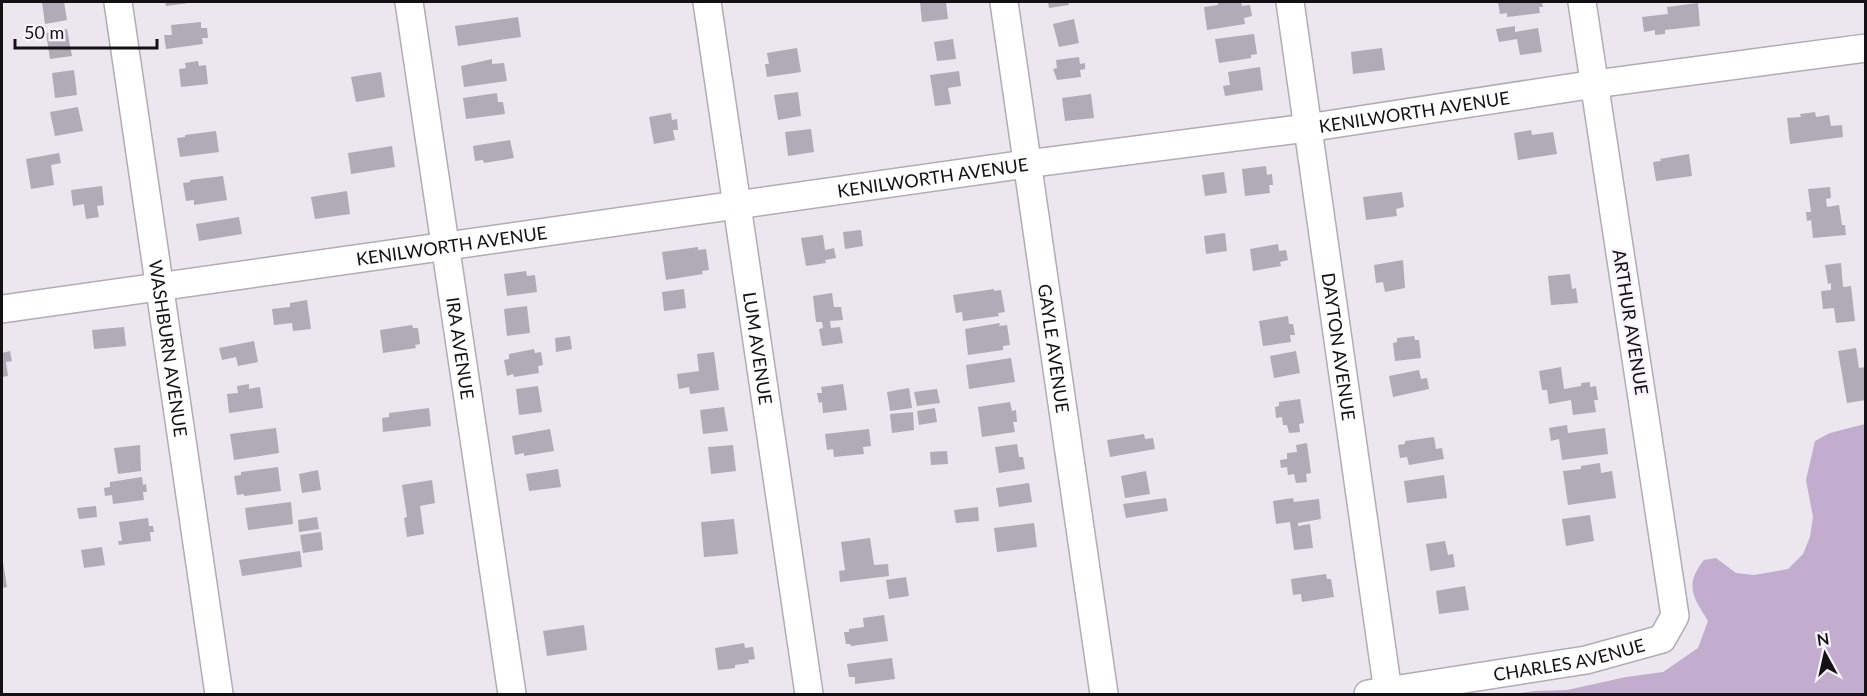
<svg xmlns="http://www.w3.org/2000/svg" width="1867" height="696" viewBox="0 0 1867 696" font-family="Lato,sans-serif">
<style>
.green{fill:#c2adcf}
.building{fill:#b0abb4}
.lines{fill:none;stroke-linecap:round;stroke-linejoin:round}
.minor-casing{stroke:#b1acb4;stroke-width:30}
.minor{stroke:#fff;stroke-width:27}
.labels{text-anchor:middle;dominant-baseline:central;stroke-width:5;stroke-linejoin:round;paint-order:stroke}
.street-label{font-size:18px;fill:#131114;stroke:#f9f3fd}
</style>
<rect width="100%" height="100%" fill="#ece6ef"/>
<!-- green -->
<path class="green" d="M1865,424V694H1512L1535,691L1567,690L1626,677L1663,672L1698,648L1708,621C1693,597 1684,585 1704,560L1716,558L1736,573L1754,575L1788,569L1803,554L1810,537L1813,517L1806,480L1815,441L1830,433Z"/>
<!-- building -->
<path class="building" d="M42,2H64L67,20L45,24Z
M165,2H189V3L166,6Z
M920,2H946L948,19L922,22Z
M1048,2H1068L1069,5L1049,8Z
M1218,2H1241L1242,6L1250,5L1252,16L1244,18L1245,24L1207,30L1204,7L1218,5Z
M1498,2H1542L1543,7H1539L1540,13L1507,17V13L1500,14Z
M1698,3L1700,26L1665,30V34L1655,35V30L1644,32L1642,17L1668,14L1667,7Z
M518,17L521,37L458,46L455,26Z
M1074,19L1079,43L1059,47L1053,24Z
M201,22V28H207L208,38H202L203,44L166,49L164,35H172L171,25Z
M1515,26V32L1538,28L1542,52L1520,55L1517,39L1499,42L1496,29Z
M67,29L72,56L50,59L46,33Z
M1254,34L1257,54L1251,55V58L1219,63L1215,39Z
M953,39L956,59L937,61L934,42Z
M797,48L801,72L767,77L765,64H769L767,53Z
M1382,48L1385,70L1353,74L1351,52Z
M1079,57L1080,64L1085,63V69L1080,70L1081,77L1057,80L1053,69L1057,68L1056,60Z
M492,59V64L504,63L507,81L464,87L461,66Z
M198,61L199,66L206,65L208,84L181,87L179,69L186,68L185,63Z
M1260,67L1263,90L1225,96L1223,86L1230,85L1228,72Z
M74,70L77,95L55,98L52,73Z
M959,71L961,86L948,88L951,104L935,106L930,75Z
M381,72L385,97L356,102L351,77Z
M798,92L801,116L778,120L774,95Z
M497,93L498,102H503L505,114L466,119L463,98Z
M1091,94L1094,118L1065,121L1062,98Z
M78,107L83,131L55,136L50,112Z
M1815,112L1816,117L1829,115L1831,126L1842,125L1843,137L1790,144L1787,118L1801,117L1800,114Z
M671,113L672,120L677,119L678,130H673L675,140L654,144L649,117Z
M811,129L814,152L788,156L785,132Z
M1531,130L1532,135L1553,132L1557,154L1518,160L1514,133Z
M216,131L219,152L180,157L177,138L185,137V135Z
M510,140L514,158L484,163L483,160L475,161L473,146Z
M392,146L395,167L351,174L348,153Z
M59,153L61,163L51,165L54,185L31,189L26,159Z
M1689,154L1692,176L1656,181L1653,162L1661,161L1660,159Z
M1266,166L1267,175L1272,174L1273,185H1269L1270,193L1245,196L1242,169Z
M1224,172L1227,193L1205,196L1202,175Z
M223,176L227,200L194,205V200L186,201L183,183L190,182V180Z
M102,186L104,205L97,206L99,217L86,219L84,204L73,206L71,190Z
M1830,187L1831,198L1826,199L1827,207L1839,205L1842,225H1845L1846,235L1813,238L1811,220L1807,221L1806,212H1811L1808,189Z
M347,191L350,214L315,219L311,197Z
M1402,192L1404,207L1396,209L1397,216L1366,220L1363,197Z
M239,217L242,234L199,241L196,224Z
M861,230L863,246L845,249L843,232Z
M1225,233L1227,251L1206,254L1204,236Z
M823,235L825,250L834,248L836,258L825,260L826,263L806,266L801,238Z
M1278,244L1279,251L1286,250L1288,260L1280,262L1281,266L1253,271L1250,249Z
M698,247V250L706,249L709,270L702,271L703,274L666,280L662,252Z
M1403,260L1405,288L1385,292L1383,282L1376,283L1374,265Z
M1841,263L1843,287L1851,286L1855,321L1836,323L1834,308L1823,309L1821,291L1831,290V283L1828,284L1825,265Z
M526,271L527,276L535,275L537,292L507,296L504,274Z
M1570,274L1572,289L1576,288L1578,303L1551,305L1548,276Z
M684,289L686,308L664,311L662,292Z
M994,289V291L1001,290L1005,312L998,313L999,316L963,321L962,312L956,313L953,295Z
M832,293L834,307H841L843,320L830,321L831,328L840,327L843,343L822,346L819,329L823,328L822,322H816L813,296Z
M307,300L311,329L293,331L292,323L274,325L272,309L290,307V303Z
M527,306L530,333L507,336L504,309Z
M1288,316L1289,324H1293L1295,335H1290L1291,342L1263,346L1259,321Z
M1000,323L999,326L1007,325L1010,345L1003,346V350L968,355L965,329Z
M412,325L413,328H418L420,344L415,345L416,348L383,353L380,330Z
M124,327L126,346L94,349L92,330Z
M570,336L572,349L556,352L555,338Z
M1414,336L1415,340H1419L1421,358L1395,361L1393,343L1397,342V338Z
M254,341L258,362L238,366L236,357L222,360L219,348Z
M1856,348L1859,368L1866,367V400L1847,403L1838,351Z
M534,349L535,353L541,352L543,365L538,366L539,373L514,377L513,374L507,376L504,360L509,359V354Z
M10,351L12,361L6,362L8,376L2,377V353Z
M1296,351L1300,373L1274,378L1270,356Z
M714,352L719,390L690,394L689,387L679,389L677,374L699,371L697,354Z
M1011,358L1015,382L969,389L966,365Z
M1561,367L1564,389L1581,386V383L1590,382V387L1596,386L1598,400H1594L1596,412L1573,415L1571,400L1549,404L1547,390H1542L1539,371Z
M1419,370L1421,379L1427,378L1429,389L1393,397L1389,376Z
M249,384V389L260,387L263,408L229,413L227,394L238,393L237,386Z
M843,384L847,410L823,413L822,402L819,403L817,393H822L821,387Z
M538,386L542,412L519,415L516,389Z
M909,388L912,408L890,411L887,392Z
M937,389L940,403L917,406L914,392Z
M1300,399L1304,423L1299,424L1300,432L1289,433L1287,425H1283L1282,417L1276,418L1275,407L1279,406V402Z
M1010,402L1012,411L1016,410L1017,422H1013L1015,432L982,437L978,407Z
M724,407L728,431L703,434L700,410Z
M429,408L431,426L383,432L382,418L389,417V413Z
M935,408L937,422L919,425L917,411Z
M913,412L914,430L892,433L890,414Z
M1567,425L1568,433L1605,428L1608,454L1562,460L1559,439L1551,441L1549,428Z
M276,428L279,453L234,460L230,434Z
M550,429L554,451L524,456V453L515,455L512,436Z
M869,429L871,446L863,447L864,454L834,457L833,449L827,450L825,434Z
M1144,434L1145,439L1153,438L1155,449L1110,457L1107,440Z
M1434,437L1436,449L1442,448L1444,459L1409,465L1407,457L1400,458L1398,445L1405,444V441Z
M1307,443L1311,473L1306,474L1307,482L1296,483L1294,474L1288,475L1287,467L1281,468L1280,460L1287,459V453L1297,452L1296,445Z
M1017,444L1019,457H1023L1025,469L999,473L995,447Z
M140,445L141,471L118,474L114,448Z
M733,445L736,471L711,474L708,447Z
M947,451L948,464L931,465L930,452Z
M1600,463L1601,473L1612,471L1616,498L1568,505L1563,471L1581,469V466Z
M278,467L281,491L244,496V494L237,495L234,476L241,475V472Z
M558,469L561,487L529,491L526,474Z
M318,470L321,490L302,493L299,474Z
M1146,471L1150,494L1125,498L1121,476Z
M1444,475L1447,498L1407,503L1404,481Z
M142,477L143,485L146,484L147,492H143L144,500L113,504L112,495L105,496L104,488L110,487V482Z
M432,480L435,503L420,506L424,534L407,537L404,518L407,517L402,485Z
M1029,483L1032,502L999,507L996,488Z
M1166,498L1168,511L1126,518L1123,504Z
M1293,498L1294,502L1319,499L1321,519L1298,523V526L1310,524L1313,548L1294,550L1290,522L1276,524L1273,501Z
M291,502L293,524L248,530L245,508Z
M96,506L97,517L79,519L77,508Z
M978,507L979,521L956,523L954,510Z
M1590,515L1594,541L1566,546L1562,519Z
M317,517L319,529L299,532L298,520Z
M148,518L149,526H153L154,532H150L151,541L119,545L118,541H122L119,522Z
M734,519L738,554L704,557L701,522Z
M1034,523L1037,547L997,552L994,528Z
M321,532L323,550L303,553L300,535Z
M870,538L874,565L888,564L889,576L840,582L839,571L845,570L841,542Z
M1445,541L1448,555L1453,554L1455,567L1430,571L1426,544Z
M102,547L105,565L84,568L81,550Z
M300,551L302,567L242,576L239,560Z
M2,556L7,587L2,588Z
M1326,574L1327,579H1331L1334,597L1302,602L1301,594L1293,595L1291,579Z
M906,577L909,596L889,599L886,580Z
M1465,586L1469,610L1439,614L1436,591Z
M884,615L888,641L851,646L850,644H846L844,632H849V629L864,627L863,618Z
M584,625L587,650L547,656L543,631Z
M744,643L745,648L753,647L755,659L748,660L749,663L735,665V668L718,670L715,648Z
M892,658L895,679L855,684V677H849L847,664Z"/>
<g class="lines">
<!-- minor casing -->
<g class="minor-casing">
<g id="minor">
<path id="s1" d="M118,2L219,694"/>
<path id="s2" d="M409,2L512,694"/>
<path id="s3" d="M707,2L809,694"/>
<path id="s4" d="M1004,2L1104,694"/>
<path id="s5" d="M1290,2L1388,692"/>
<path id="s6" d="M2,309L1026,164L1307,128L1595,84L1866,48"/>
<path id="s7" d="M1368,694L1586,660L1662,639L1675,616L1582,2"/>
</g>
</g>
<!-- minor -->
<use href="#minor" class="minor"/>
</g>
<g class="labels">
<!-- street labels -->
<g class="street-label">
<text stroke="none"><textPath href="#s6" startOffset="1426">KENILWORTH AVENUE</textPath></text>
<text stroke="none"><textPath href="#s6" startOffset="940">KENILWORTH AVENUE</textPath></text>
<text stroke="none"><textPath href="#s6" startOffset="454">KENILWORTH AVENUE</textPath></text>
<text transform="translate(1631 322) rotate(81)">ARTHUR AVENUE</text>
<text stroke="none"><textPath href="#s5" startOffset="348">DAYTON AVENUE</textPath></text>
<text stroke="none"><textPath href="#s1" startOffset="350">WASHBURN AVENUE</textPath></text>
<text stroke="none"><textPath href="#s2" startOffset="350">IRA AVENUE</textPath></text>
<text stroke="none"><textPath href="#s3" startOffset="350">LUM AVENUE</textPath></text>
<text stroke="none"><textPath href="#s4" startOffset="350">GAYLE AVENUE</textPath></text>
<text stroke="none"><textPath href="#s7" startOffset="204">CHARLES AVENUE</textPath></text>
</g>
</g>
<!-- border -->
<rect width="1867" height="696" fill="none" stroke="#131114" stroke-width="6"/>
<!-- north arrow -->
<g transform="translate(1825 654) rotate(352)" stroke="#f9f3fd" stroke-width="4.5" paint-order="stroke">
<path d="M0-4.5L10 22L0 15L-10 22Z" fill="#131114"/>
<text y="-9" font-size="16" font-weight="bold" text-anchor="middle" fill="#131114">N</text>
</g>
<!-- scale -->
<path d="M15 39v9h142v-9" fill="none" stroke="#131114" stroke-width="3"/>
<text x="24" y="39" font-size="18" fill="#131114" stroke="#f9f3fd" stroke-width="4.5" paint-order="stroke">50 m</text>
</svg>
